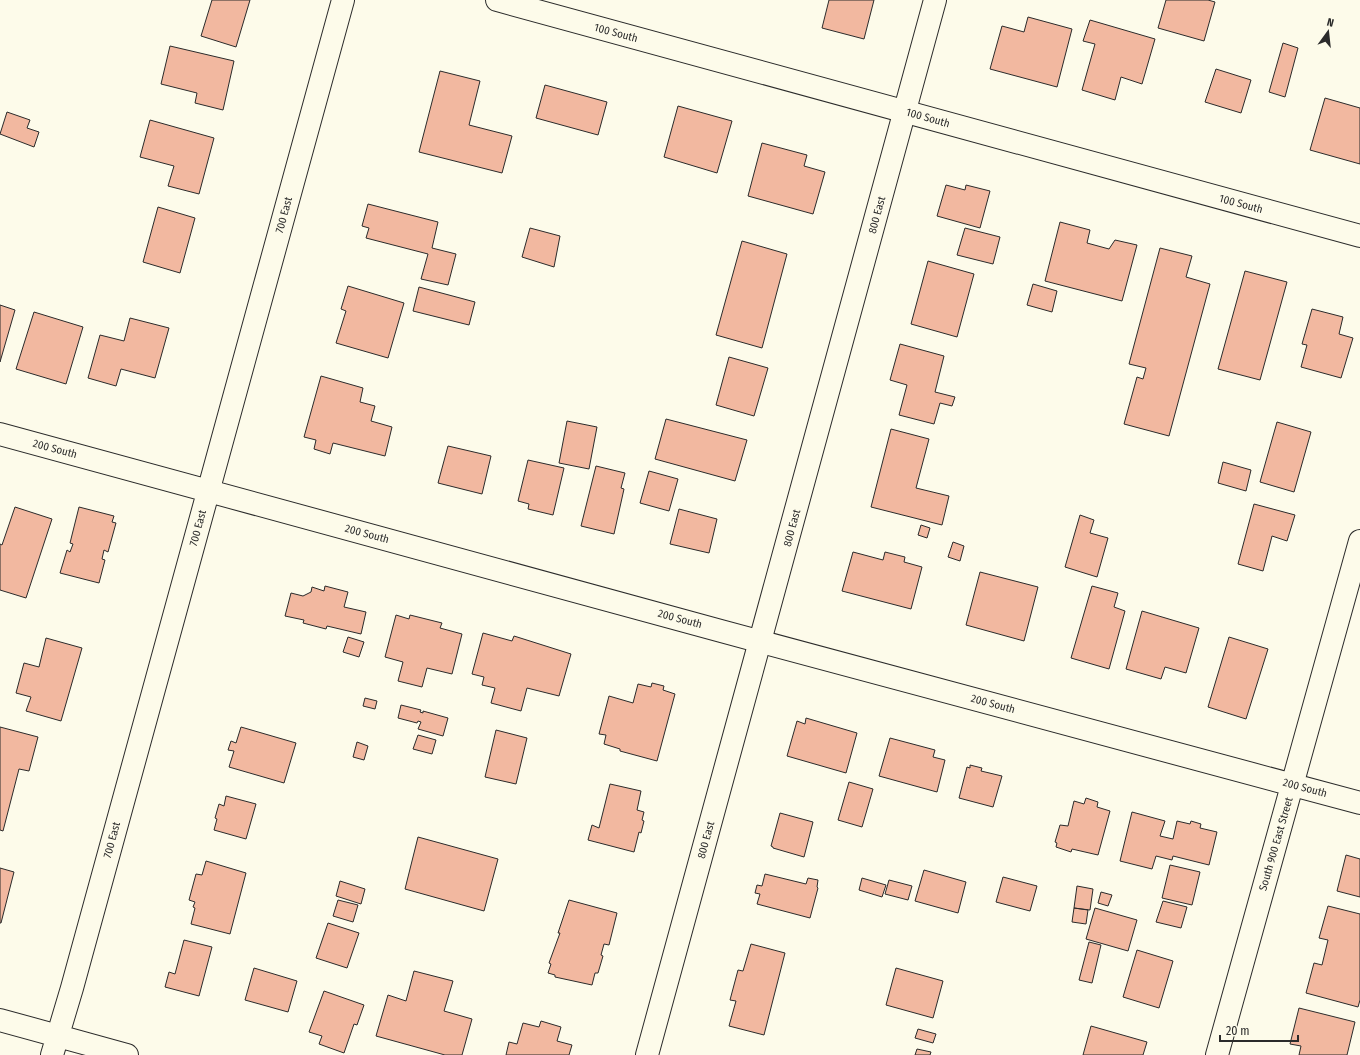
<svg xmlns="http://www.w3.org/2000/svg" width="1360" height="1055" viewBox="0 0 1360 1055" font-family="'Fira Sans Condensed',sans-serif">
<style>
.building{fill:#f2b8a0;stroke:#2b2b2b}
.lines{fill:none;stroke-linecap:round;stroke-linejoin:round}
.street-casing{stroke:#2b2b2b;stroke-width:24}
.secondary-casing{stroke:#2b2b2b;stroke-width:24}
.street{stroke:#fdfbea;stroke-width:22}
.secondary{stroke:#fdfbea;stroke-width:22}
.labels{text-anchor:middle;dominant-baseline:central;stroke-width:3;stroke-linejoin:round;paint-order:stroke}
.street-label{font-size:11px;fill:#2b2b2b;stroke:#fdfbea}
</style>
<rect width="100%" height="100%" fill="#fdfbea"/>
<!-- building -->
<path class="building" d="M212,0H250L236,47L201,36Z
M829,0H874L864,39L822,28Z
M1166,0H1208L1215,2L1204,41L1158,28Z
M1028,17L1072,29L1057,87L990,69L1002,26L1024,32Z
M1090,20L1155,39L1142,84L1121,77L1115,100L1082,90L1095,44L1083,41Z
M1283,43L1298,48L1285,97L1269,92Z
M170,46L234,61L223,110L195,103L197,93L161,84Z
M1216,69L1251,80L1241,113L1205,102Z
M440,71L480,81L469,125L512,136L502,173L419,152Z
M545,85L607,102L598,135L536,118Z
M1325,98L1360,108V164L1310,150Z
M678,106L732,121L717,173L664,157Z
M7,112L30,120L27,128L39,132L34,147L0,134Z
M150,120L214,138L199,194L168,186L174,166L140,157Z
M762,143L807,155L804,166L825,172L813,214L748,196Z
M946,185L965,190L966,185L990,191L980,228L937,216Z
M368,204L438,222L432,248L456,254L448,285L421,279L428,254L366,238L369,228L362,226Z
M158,207L195,218L180,273L143,262Z
M1060,222L1090,230L1087,243L1109,249L1115,240L1137,245L1122,301L1045,281Z
M530,228L560,236L554,267L522,257Z
M965,228L1000,237L993,264L957,255Z
M742,241L787,254L762,348L716,335Z
M1160,248L1192,256L1186,277L1210,284L1169,436L1124,424L1137,377L1143,379L1146,368L1129,364Z
M928,261L974,274L957,337L911,324Z
M1245,271L1287,282L1260,380L1218,369Z
M1033,284L1057,291L1052,312L1027,305Z
M348,286L404,303L388,358L336,343L346,311L341,309Z
M419,287L475,302L469,325L413,311Z
M0,305L15,310L0,362Z
M1312,309L1343,317L1339,334L1353,338L1341,378L1301,367L1307,345L1302,344Z
M34,312L83,327L66,384L16,369Z
M130,318L169,328L155,378L121,369L116,386L88,378L100,335L124,341Z
M900,344L944,356L935,392L955,397L952,406L940,403L934,424L899,415L907,385L890,380Z
M729,357L768,368L754,416L716,405Z
M321,376L363,388L360,402L375,406L371,421L392,427L385,456L333,443L330,454L314,449L316,440L304,437Z
M666,419L747,440L735,481L655,459Z
M567,421L597,427L589,469L559,463Z
M1277,422L1311,432L1294,492L1260,482Z
M891,429L929,439L916,488L949,496L942,525L871,507Z
M448,446L491,456L482,494L438,483Z
M528,460L564,468L553,515L528,509L529,504L518,501Z
M1223,462L1251,470L1246,491L1218,483Z
M596,466L625,473L621,488L624,489L614,534L581,526Z
M649,471L678,479L669,511L640,503Z
M1254,504L1295,515L1287,541L1272,536L1263,571L1238,564Z
M15,507L52,519L26,598L0,590V544L2,545Z
M79,507L114,516L112,522L116,523L108,552L104,550L102,559L105,560L99,583L60,573L67,550L70,552L73,544L70,543Z
M679,509L717,519L709,553L670,544Z
M1080,515L1094,520L1090,533L1108,538L1097,577L1065,567Z
M921,525L930,528L927,538L918,535Z
M953,542L964,546L960,561L948,557Z
M853,552L883,560L885,552L905,557L904,562L922,567L911,609L842,591Z
M980,572L1038,587L1024,641L966,625Z
M325,586L348,592L344,607L366,612L361,634L327,626L326,629L303,623L304,620L285,616L291,593L303,596L311,592L312,587L324,591Z
M1092,586L1118,593L1114,607L1125,611L1109,669L1071,658Z
M1142,611L1199,628L1186,673L1165,667L1161,679L1126,669Z
M396,615L409,619L410,615L442,623L440,628L462,634L452,674L427,668L422,687L398,681L403,662L385,657Z
M483,633L512,641L514,636L571,654L559,696L527,688L521,711L491,703L495,688L482,685L484,677L472,674Z
M348,637L364,642L359,657L343,652Z
M1229,637L1268,649L1246,719L1208,707Z
M46,638L82,648L61,721L26,711L31,697L16,693L24,663L39,667Z
M652,683L664,686L663,690L675,694L657,761L620,751V749L604,744L606,735L599,734L609,696L633,703L638,684L651,687Z
M365,698L377,701L375,709L363,706Z
M401,705L421,710L420,712L423,713V711L448,718L443,736L418,729L421,722L418,721L417,723L398,718Z
M806,718L857,733L846,773L787,756L797,721L805,724Z
M0,727L38,737L29,771L19,769L3,831L0,830Z
M241,727L296,743L284,783L229,767L234,751L228,750L231,741L236,743Z
M496,730L527,738L516,784L485,777Z
M418,735L436,740L432,754L413,749Z
M890,738L935,750L933,757L945,760L937,792L879,776Z
M357,742L368,746L364,760L353,757Z
M970,765L982,768L981,771L1002,776L993,807L959,798L967,767L970,768Z
M849,782L873,789L862,827L838,820Z
M610,784L641,791L637,810L644,812L642,820L644,821L641,833L639,832L634,852L588,840L592,825L599,828Z
M226,796L256,804L246,839L214,830L217,819L215,818L219,804L224,806Z
M1086,798L1098,802L1097,807L1110,811L1098,855L1072,849L1071,852L1056,847L1057,843L1055,842L1060,825L1068,826L1074,801L1084,804Z
M1132,812L1165,821L1160,836L1173,839L1177,821L1190,824L1191,821L1201,824L1200,828L1217,832L1209,865L1173,856L1172,860L1156,856L1152,869L1120,861Z
M780,813L813,822L804,857L773,848V847L771,846Z
M418,837L498,859L484,911L405,889Z
M1346,855L1360,859V897L1337,891Z
M206,861L246,873L230,934L191,924L195,908L193,907L195,902L189,900L196,874L202,875Z
M1170,865L1200,872L1192,905L1162,898Z
M0,868L14,872L1,923H0Z
M924,870L966,882L958,913L915,901Z
M765,874L806,884L808,878L818,880L817,887L818,888L810,918L757,904L760,894L755,893L757,885L762,886Z
M1003,877L1037,886L1030,911L996,902Z
M862,878L886,885L882,897L859,890Z
M889,880L912,886L908,900L885,894Z
M340,881L365,889L361,904L336,896Z
M1077,886L1093,889L1090,910L1074,908Z
M1101,892L1112,895L1108,906L1098,903Z
M338,900L358,905L353,922L333,916Z
M569,900L617,913L609,945L604,944L601,955L603,956L598,973H595L592,985L555,977V975L548,973L551,964L549,963L560,933H558Z
M1163,901L1187,907L1181,928L1156,922Z
M1328,906L1360,914V1000L1358,1007L1306,993L1314,963L1322,965L1328,940L1319,938Z
M1074,908L1088,910L1086,924L1072,922Z
M1095,908L1137,920L1128,951L1086,939Z
M328,923L359,933L347,968L316,958Z
M184,940L212,947L199,996L165,987L169,972L175,974Z
M1089,942L1101,945L1092,983L1079,980Z
M751,944L785,953L764,1035L729,1026L736,1001L730,1000L738,970L743,971Z
M1137,950L1173,961L1159,1008L1123,997Z
M254,968L297,981L288,1012L245,1000Z
M896,968L943,981L933,1018L886,1005Z
M414,971L453,981L444,1011L472,1019L462,1055H445L376,1036L388,995L406,1001Z
M324,991L364,1005L357,1025L354,1024L344,1053L319,1044L322,1036L309,1032Z
M1299,1008L1355,1022L1347,1055H1299L1301,1046L1290,1044Z
M541,1021L561,1027L557,1041L572,1045L569,1055H506L509,1042L517,1044L523,1023L539,1027Z
M1091,1026L1147,1042L1143,1055H1083Z
M918,1029L936,1034L933,1043L915,1038Z
M917,1049L931,1052L930,1055H915Z"/>
<g class="lines">
<!-- street casing -->
<g class="street-casing">
<path id="street" d="M497,0L1360,236
M0,434L721,631L1360,803
M0,1020L127,1055
M52,1055L72,988L343,0
M1217,1055L1360,541"/>
</g>
<!-- secondary casing -->
<g class="secondary-casing">
<path id="secondary" d="M647,1055L935,0"/>
</g>
<!-- street -->
<use href="#street" class="street"/>
<!-- secondary -->
<use href="#secondary" class="secondary"/>
</g>
<g class="labels">
<!-- street labels -->
<g class="street-label">
<text transform="translate(616 33) rotate(15)">100 South</text>
<text transform="translate(928 118) rotate(16)">100 South</text>
<text transform="translate(1241 204) rotate(15)">100 South</text>
<text transform="translate(284 215) rotate(-75)">700 East</text>
<text transform="translate(877 215) rotate(-75)">800 East</text>
<text transform="translate(55 449) rotate(15)">200 South</text>
<text transform="translate(198 528) rotate(-75)">700 East</text>
<text transform="translate(792 528) rotate(-75)">800 East</text>
<text transform="translate(367 534) rotate(15)">200 South</text>
<text transform="translate(680 619) rotate(15)">200 South</text>
<text transform="translate(993 704) rotate(15)">200 South</text>
<text transform="translate(1305 788) rotate(15)">200 South</text>
<text transform="translate(112 840) rotate(-75)">700 East</text>
<text transform="translate(706 840) rotate(-75)">800 East</text>
<text transform="translate(1276 844) rotate(-74)">South 900 East Street</text>
</g>
</g>
<!-- north arrow -->
<g transform="translate(1328 32) rotate(15)" stroke="#fdfbea" stroke-width="3" paint-order="stroke">
<path d="M0-3L7 15L0 10L-7 15Z" fill="#2b2b2b"/>
<text y="-6" font-size="11" font-weight="bold" text-anchor="middle" fill="#2b2b2b">N</text>
</g>
<!-- scale -->
<path d="M1220 1035v6h78v-6" fill="none" stroke="#2b2b2b" stroke-width="2"/>
<text x="1226" y="1035" font-size="12" fill="#2b2b2b" stroke="#fdfbea" stroke-width="3" paint-order="stroke">20 m</text>
</svg>
